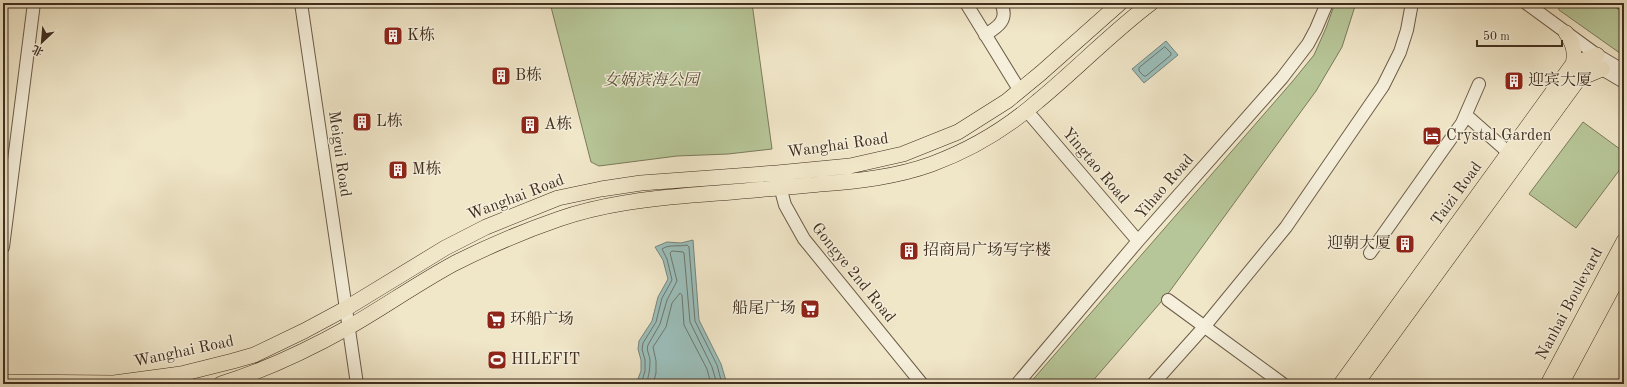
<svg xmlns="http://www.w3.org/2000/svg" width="1627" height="387" viewBox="0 0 1627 387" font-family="'Old Standard TT','Noto Serif SC',serif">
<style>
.green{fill:#b7c698;stroke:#7c7a5b}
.water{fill:#9bbeba;stroke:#77847c}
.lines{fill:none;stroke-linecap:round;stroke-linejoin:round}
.shore{stroke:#6e766c;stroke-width:1}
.minor-casing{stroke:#6c5c48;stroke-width:14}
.major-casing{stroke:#402e1e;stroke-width:16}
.minor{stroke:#f5efdb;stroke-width:12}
.major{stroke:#f0e6c8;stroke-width:15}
.labels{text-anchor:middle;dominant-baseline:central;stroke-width:3;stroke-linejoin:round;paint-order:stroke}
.poi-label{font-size:16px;fill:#402e1e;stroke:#f5efdb;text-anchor:start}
.park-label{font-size:16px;font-style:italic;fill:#584c36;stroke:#f5efdb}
.street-label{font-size:16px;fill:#402e1e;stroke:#f5efdb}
</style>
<rect width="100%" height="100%" fill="#f0e6c8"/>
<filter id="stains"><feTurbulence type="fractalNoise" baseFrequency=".005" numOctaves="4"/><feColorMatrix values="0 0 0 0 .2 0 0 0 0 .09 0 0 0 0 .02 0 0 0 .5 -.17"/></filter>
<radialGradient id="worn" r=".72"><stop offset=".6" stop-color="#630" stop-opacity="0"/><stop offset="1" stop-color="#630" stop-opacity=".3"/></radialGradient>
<!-- green -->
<path class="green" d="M550,3H752L772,149L728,154L677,156L599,166L591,162Z
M1335,3H1356L1342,47L1316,91L1167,295L1090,384H1029L1292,82L1314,55L1326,28Z
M1558,3H1624V56L1559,10Z
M1583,122L1624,152V164L1576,228L1529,194Z"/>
<!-- water -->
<path class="water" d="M1166,41L1178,55L1144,83L1132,69Z
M693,240L699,320L721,364L727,384H636L641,371V360L638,349L639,341L652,321L658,297L668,279L663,260L655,247L667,242L681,243Z"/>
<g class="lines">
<!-- shore -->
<path class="shore" d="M1165,47L1171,53V55L1146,76H1144L1139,71V68Z
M641,384L645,371V360L642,349L643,343L656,322L662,298L672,280L667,259L662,249C669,244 678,247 687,245L689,247L695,321L717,365L722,384
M646,384C649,376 650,369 650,361C650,355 646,351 648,345L660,324L667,300L677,281L670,253L672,251L683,252L684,253L690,322L712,367L717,384
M653,384L656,373V361L653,347L666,327L672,303L680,293L682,295L684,325L707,369L711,384"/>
<!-- minor casing -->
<g class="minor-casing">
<path id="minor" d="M301,3L357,384
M966,3L1020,91
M1526,3L1597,55L1624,71
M1621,3L1624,5
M985,35C998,27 1009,20 1001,3
M1599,62L1602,69L1624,82
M1027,111L1138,241
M1466,115L1509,153
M778,179L785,205L804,239L922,384
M3,247L34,3
M1370,253L1462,123L1479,84
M1168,300L1283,384
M1017,384L1138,241L1282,78L1308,44L1316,29L1327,3
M1153,384L1204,327L1286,227L1383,86L1400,52L1407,30L1412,3"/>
</g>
<!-- major casing -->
<g class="major-casing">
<path id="major" d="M1566,33C1573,43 1576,52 1573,64
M1580,78L1602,69
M3,382L114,383L181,374L233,361L254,355L304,331L345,309L445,248L486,227L558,198L601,189L641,183L777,173L850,166L903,154L958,132L1007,101L1041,73L1120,3
M221,384C266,370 308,350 349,327C384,307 418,283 455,263C489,246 524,231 559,219C602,204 647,199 692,195C735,192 777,188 820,184C859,181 896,177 932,164C970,150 1007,128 1038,101C1077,69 1111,33 1151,3
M1341,384L1573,64L1597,55
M1356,384L1596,55
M1548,384L1624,241
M1561,384L1624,266"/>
</g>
<!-- minor -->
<use href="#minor" class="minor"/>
<!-- major -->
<use href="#major" class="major"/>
</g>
<!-- icons -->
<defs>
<g id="building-square" transform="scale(1)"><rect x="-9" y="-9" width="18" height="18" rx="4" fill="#8f2418" stroke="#f5efdb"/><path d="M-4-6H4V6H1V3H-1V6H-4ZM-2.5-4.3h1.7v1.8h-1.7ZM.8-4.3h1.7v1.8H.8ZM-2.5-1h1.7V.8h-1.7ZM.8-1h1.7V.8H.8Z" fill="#fff"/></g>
<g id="hotel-square" transform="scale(1)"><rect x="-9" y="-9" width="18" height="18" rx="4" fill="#8f2418" stroke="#f5efdb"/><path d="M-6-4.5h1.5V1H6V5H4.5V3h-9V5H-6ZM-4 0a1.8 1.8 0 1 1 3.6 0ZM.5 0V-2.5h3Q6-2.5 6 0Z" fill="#fff"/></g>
<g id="supermarket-square" transform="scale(1)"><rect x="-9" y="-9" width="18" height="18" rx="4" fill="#8f2418" stroke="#f5efdb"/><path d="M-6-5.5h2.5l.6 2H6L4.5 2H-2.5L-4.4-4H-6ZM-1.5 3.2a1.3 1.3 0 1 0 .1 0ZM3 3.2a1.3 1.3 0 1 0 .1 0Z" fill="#fff"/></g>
<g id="stadium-square" transform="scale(1)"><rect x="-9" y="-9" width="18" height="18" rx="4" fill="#8f2418" stroke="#f5efdb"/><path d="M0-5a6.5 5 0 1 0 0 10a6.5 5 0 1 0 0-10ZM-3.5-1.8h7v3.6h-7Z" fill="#fff"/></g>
</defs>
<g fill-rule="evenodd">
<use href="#building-square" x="393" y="36"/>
<use href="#building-square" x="501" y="76"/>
<use href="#building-square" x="1514" y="81"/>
<use href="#building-square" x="362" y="122"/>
<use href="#building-square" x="530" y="125"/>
<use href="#hotel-square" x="1432" y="136"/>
<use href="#building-square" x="398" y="170"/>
<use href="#building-square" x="1405" y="244"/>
<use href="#building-square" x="909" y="251"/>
<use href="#supermarket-square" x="810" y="309"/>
<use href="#supermarket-square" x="496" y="320"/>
<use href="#stadium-square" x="497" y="360"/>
</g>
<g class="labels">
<!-- poi labels -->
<g class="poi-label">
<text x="407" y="36">K栋</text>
<text x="515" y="76">B栋</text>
<text x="1528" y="81">迎宾大厦</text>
<text x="376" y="122">L栋</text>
<text x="544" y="125">A栋</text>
<text x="1446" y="136">Crystal Garden</text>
<text x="412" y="170">M栋</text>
<text x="1391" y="244" text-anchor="end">迎朝大厦</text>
<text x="923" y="251">招商局广场写字楼</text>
<text x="796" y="309" text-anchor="end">船尾广场</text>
<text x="510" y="320">环船广场</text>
<text x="511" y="360">HILEFIT</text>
</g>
<!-- park labels -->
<g class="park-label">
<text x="651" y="81">女娲滨海公园</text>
</g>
<!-- street labels -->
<g class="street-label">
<text transform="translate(838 146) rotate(-8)">Wanghai Road</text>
<text transform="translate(339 154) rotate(82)">Meigui Road</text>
<text transform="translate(1095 166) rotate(50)">Yingtao Road</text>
<text transform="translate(1165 187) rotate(-49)">Yihao Road</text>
<text transform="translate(1457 194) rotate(-54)">Taizi Road</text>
<text transform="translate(516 198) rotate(-21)">Wanghai Road</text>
<text transform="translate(853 273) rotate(51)">Gongye 2nd Road</text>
<text transform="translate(1570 304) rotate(-62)">Nanhai Boulevard</text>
<text transform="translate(184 352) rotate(-12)">Wanghai Road</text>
</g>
</g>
<!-- margin -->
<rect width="1627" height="387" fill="none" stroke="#f0e6c8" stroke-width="16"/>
<rect x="4" y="4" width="1619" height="379" fill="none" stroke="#402e1e" stroke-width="2"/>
<rect x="8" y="8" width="1611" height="371" fill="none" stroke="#402e1e"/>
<!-- north arrow -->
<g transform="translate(42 42) rotate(206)" stroke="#f5efdb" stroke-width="3" paint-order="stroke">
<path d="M0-3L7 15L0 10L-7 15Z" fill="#402e1e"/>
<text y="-6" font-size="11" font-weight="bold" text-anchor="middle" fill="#402e1e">北</text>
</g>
<!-- scale -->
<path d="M1477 40v6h85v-6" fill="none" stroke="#402e1e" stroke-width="2"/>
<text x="1483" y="40" font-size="12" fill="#402e1e" stroke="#f5efdb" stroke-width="3" paint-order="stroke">50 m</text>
<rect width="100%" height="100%" filter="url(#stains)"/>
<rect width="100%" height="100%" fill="url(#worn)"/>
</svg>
